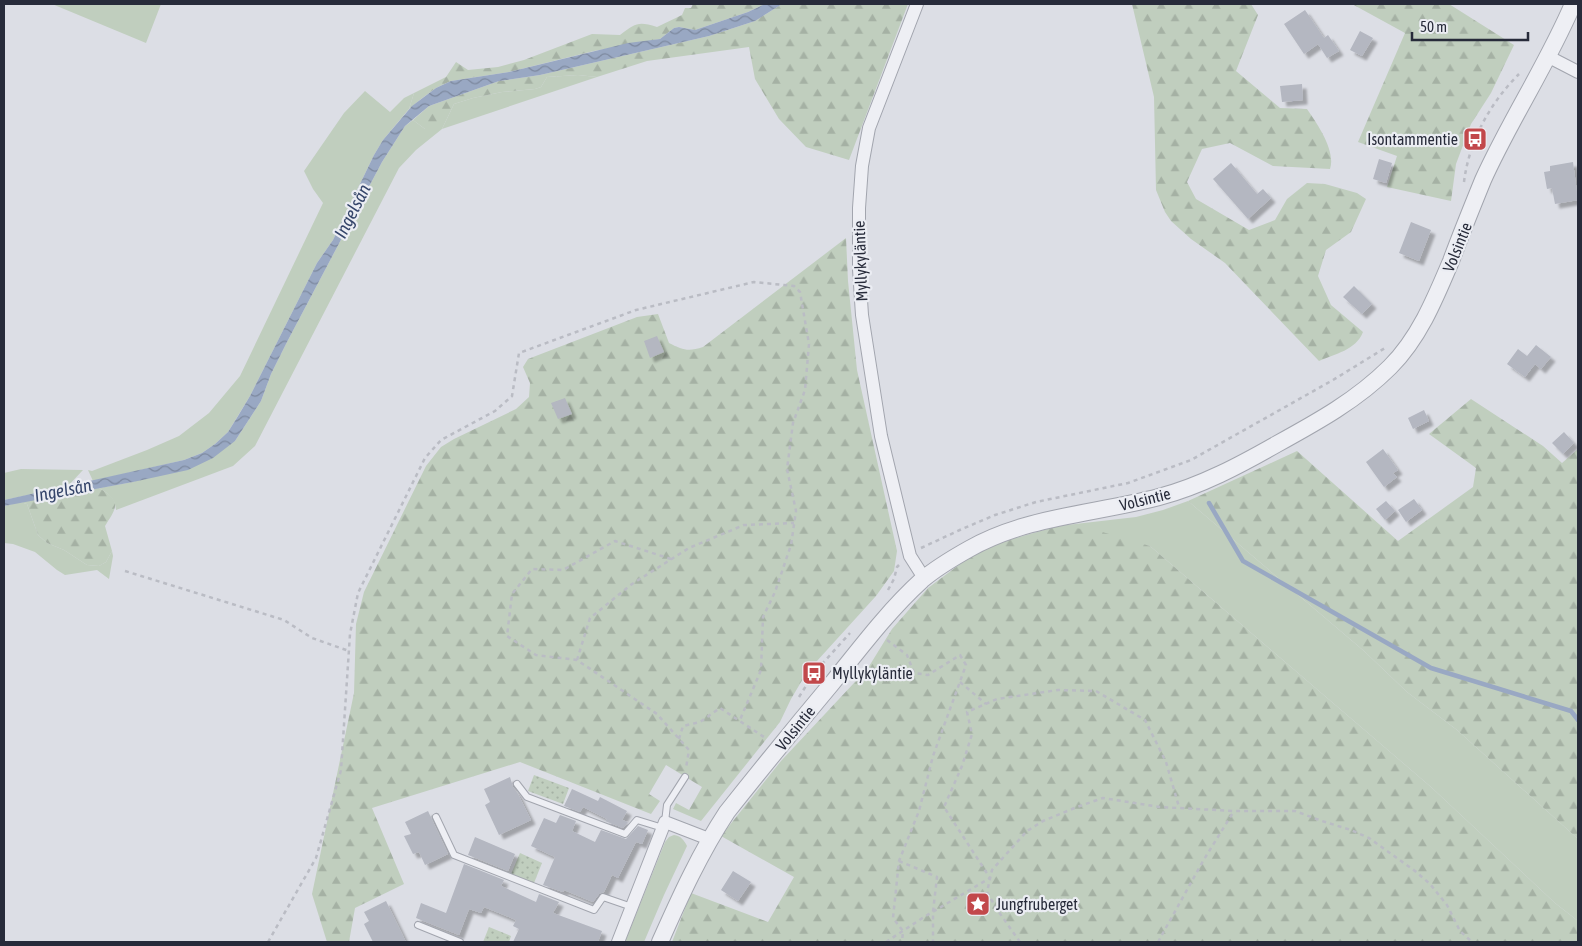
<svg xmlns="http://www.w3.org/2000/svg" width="1582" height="946" viewBox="0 0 1582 946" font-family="'Asap Condensed',sans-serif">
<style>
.grass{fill:#c0cebe}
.forest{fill:url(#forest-firs)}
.park{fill:url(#park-dots)}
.water{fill:url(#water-waves)}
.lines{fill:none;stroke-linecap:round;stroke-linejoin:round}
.stream{stroke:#99a8c3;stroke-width:4.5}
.building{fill:#b4b7c1;filter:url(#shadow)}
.service-casing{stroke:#a2a5ae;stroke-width:8}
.minor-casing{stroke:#a2a5ae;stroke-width:14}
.tertiary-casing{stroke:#a2a5ae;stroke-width:18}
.path{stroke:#babcc4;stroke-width:2.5;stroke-dasharray:4 4;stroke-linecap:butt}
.service{stroke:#eeeff4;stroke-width:6}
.minor{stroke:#eeeff4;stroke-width:12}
.tertiary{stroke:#eeeff4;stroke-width:16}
.labels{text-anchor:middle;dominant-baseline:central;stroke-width:4.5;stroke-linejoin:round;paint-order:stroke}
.poi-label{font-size:16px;fill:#272b3a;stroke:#ebedf3;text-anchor:start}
.street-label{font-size:16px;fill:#272b3a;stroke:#ebedf3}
.water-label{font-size:18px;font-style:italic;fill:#35456a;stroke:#ebedf3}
</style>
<defs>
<pattern id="forest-firs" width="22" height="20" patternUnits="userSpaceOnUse" patternTransform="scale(1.25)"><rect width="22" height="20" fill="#c0cebe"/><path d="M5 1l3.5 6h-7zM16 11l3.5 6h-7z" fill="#a5b1a4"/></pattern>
<pattern id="park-dots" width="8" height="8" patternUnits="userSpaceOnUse" patternTransform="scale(1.25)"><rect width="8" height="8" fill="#c0cebe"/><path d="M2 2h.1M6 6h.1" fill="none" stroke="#a5b1a4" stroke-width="1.8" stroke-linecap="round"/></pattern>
<pattern id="water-waves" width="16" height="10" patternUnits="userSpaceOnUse" patternTransform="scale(1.25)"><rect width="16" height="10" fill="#99a8c3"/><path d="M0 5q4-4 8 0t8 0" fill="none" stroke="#7d899f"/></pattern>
<filter id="shadow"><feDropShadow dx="4.5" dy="4.5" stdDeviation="1" flood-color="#0004"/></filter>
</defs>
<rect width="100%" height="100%" fill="#dcdee5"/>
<!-- grass -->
<path class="grass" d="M52,4H161L146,43Z
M578,75L597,77L442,129L416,150L399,168L255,446L233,466L116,510C115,498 109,494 99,488L133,482L235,441L261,401L271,374L287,342L382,162L405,126L413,120L425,129H442L454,104L473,98L502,92L535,89L541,87L547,77Z
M365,91L390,112L404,98L414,93L409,109L383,140L374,155L333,240L317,263L250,396L228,432L215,444L202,453L184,460L93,481L88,470L92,471L147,450L179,436L209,413L240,376L323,203L313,189L304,171L344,113Z
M21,469L83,470L67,487L4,500V473Z
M1188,501L1364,651L1407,692L1457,730L1578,839V921L1555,903L1431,787L1150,546L1058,526L1136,517L1163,510Z
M20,502L27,504L38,535L47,543L64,550L87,565L99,566L106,562L112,551L113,556L109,579L97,570L65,575L57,570L35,552L13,544L4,543V506Z
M674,835C681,836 684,840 687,846L664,895L644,942H625L665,842L669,837Z"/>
<!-- forest -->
<path class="forest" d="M693,4H765L748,12L695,30L679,27L674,28L660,39L594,51L509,72L451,81L436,88L421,99L409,109L414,93L446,77L456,62L468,70L498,67L524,60L592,34L620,35C636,23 638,21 657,27L682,15L685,8H691Z
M782,4H908L849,160L806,147L779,119L755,79L749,47L647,61L597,77L578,75L547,77L541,87L535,89L502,92L473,98L454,104L442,129H425L413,120L429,106L499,81L540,75L709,36L755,21Z
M1132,4H1251L1258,15L1236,71L1280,108L1307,109C1318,125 1336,151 1330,169L1273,166L1230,143L1202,149L1187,182L1196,199L1249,230L1275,220L1287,199L1307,183L1325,184L1357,193L1366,199L1351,232L1326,250L1318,276L1331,305L1363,332C1356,350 1335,354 1319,361L1225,263L1191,239L1171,221L1165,212L1156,190L1154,97Z
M1352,4H1449L1514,45L1491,93L1471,124L1456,164L1451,201L1387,187L1397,156L1358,142L1405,33Z
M846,238L848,281L857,370L897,551L894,571L876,596L807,672L791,699L780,722L701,821L673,809L676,803L689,810L702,787L666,765L649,794L660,801L651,814L520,762L372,808L404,884L355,908L349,942H327L312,894L354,693L356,624L364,592L426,466L441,447L454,439L516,409L529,397L530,383L523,367L528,359L637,317L658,314L669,343C683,350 688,352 703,347Z
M1471,399L1543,446L1562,463L1578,449V839L1457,730L1407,692L1364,651L1188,501L1297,451L1398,541L1473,487L1476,468L1429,434Z
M99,488C122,501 117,507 105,526L112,551L106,562L99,566L87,565L64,550L47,543L38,535L27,504L20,502Z
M1058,526L1099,531L1150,546L1431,787L1555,903L1578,921V942H672L691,893L768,922L794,877L721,836L781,761L868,668L892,629L928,588L968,558L1005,541Z"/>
<!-- park -->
<path class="park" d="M534,775L569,788L563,804L528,791Z
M520,853L542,863L534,883L511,874Z
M489,927L511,936L509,942H483Z"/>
<!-- water -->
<path class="water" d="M765,4H782L755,21L709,36L540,75L499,81L429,106L405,126L382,162L287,342L271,374L261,401L235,441L213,458L188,470L133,482L4,506V500L184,460L202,453L215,444L228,432L238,416L250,396L317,263L333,240L374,155L383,140L412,106L436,88L451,81L509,72L628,43L660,39L674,28L679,27L695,30L748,12Z"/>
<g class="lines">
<!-- stream -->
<path class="stream" d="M1209,503L1243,561L1431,668L1571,711L1578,720"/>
</g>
<!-- building -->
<path class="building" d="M1305,10L1324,38L1328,35L1339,51L1327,58L1318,44L1304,54L1284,24Z
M1360,31L1373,38L1362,56L1350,50Z
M1302,84L1303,100L1282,102L1280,86Z
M1379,159L1392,163L1386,183L1373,179Z
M1573,162L1578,200L1555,204L1552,188L1547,189L1544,172L1550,171V166Z
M1231,163L1257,194L1263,189L1271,198L1248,219L1213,179Z
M1411,222L1431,230L1419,261L1399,253Z
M1354,286L1372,304L1362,314L1343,297Z
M657,336L664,352L650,358L644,341Z
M1536,345L1551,357L1541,369L1535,364L1525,377L1507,364L1518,349L1527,356Z
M565,398L572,414L558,419L551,403Z
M1424,410L1429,421L1413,429L1408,418Z
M1564,432L1574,443L1563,454L1552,443Z
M1383,449L1398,470L1393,473L1397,477L1384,487L1366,462Z
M1414,499L1422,510L1406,522L1398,510Z
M1386,501L1395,511L1385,520L1376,509Z
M510,777L513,787L518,794L531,820L499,835L485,805L490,802L484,789Z
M572,789L598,801L600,797L627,811L622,820L628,822L623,828L605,821L607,819L583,807L580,812L564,806Z
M428,811L448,854L425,865L419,852L413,854L404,836L411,834L405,822Z
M560,815L576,821L572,831L595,842L601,830L626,839L638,826L648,830L642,844L636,842L618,878L612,875L604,892L599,894L593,902L564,890L563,892L543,885L555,857L531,846L544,818L556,823Z
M475,837L515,854L508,871L468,855Z
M464,864L504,880L501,886L536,902L539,894L559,902L553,913L602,931L598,942H513L519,929L513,926L516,920L484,907L481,913L469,909L459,935L416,918L421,903L446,913Z
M733,871L751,882L738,901L721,890Z
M386,901L406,942H373L364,924L369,921L364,912Z"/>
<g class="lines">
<!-- service casing -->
<g class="service-casing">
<path id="service" d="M517,784L527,797L625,834L637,820L663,828
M436,817L454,855L594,910L603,897L632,907
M665,822L667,805L685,777
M418,925L460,942"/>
</g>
<!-- minor casing -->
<g class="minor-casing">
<path id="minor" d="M917,4L869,128L862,166L859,208V269L862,315L881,436L910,556L924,578
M1549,57L1578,72
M618,942L665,822L709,839"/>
</g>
<!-- tertiary casing -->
<g class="tertiary-casing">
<path id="tertiary" d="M660,942C680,897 700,853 727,812C762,768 797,725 833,682C861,647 889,610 922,580C936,568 953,558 969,549C1027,516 1095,514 1159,497C1201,486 1240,465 1277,444C1317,422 1357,400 1390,367C1419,338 1435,299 1451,261C1461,234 1472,207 1483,180C1510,120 1547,65 1573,4"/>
</g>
<!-- path -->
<path class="path" d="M1464,182C1469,141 1490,103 1519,74
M921,548L962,529L995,515L1036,502L1128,483L1191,460L1333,380L1385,348
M671,559L615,541L563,570L532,569L512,594L507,636L536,655L577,660L657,714L689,750L686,768
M125,571L284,620L312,638L349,651
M888,590L894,579L897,567L899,565
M887,640L907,655L914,673L928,675L960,655L966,665L933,756L919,811L899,861L893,918L903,931L902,942
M577,660L590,618L632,584L689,548L744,525L794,523
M960,682L986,704
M799,697L814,673L850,633
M679,739L683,726L700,722L720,708L767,739
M899,861L937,877L933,912V942
M268,942L316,858L341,770L350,634L358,593L425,458L441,440L495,411L512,396L519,353L636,310L754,282L794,286L800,292L809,344L805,390L793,423L787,469L796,511L791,545L775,592L763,617L761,670L740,720
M886,942L924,917L990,878L944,807L962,766L972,734L967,712L997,699L1058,690L1096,691L1145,720L1166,762L1179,807
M1020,942L996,908L987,892L992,870L1027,831L1043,821L1077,807L1103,798L1160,807L1234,811H1295L1322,821L1351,830L1369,838L1415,871L1430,884L1447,905L1460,931L1472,942
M1158,942L1203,861L1234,811"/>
<!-- service -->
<use href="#service" class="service"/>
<!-- minor -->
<use href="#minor" class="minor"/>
<!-- tertiary -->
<use href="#tertiary" class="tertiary"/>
</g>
<!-- icons -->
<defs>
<g id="bus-square" transform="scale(1.25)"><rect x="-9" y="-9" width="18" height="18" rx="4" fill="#c2484b" stroke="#ebedf3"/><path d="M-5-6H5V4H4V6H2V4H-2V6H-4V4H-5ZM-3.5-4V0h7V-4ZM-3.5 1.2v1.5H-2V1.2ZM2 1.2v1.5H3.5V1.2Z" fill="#fff"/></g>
<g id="sight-square" transform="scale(1.25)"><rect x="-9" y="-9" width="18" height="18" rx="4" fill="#c2484b" stroke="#ebedf3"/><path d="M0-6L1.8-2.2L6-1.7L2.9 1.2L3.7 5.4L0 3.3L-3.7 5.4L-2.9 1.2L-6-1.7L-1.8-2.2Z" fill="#fff"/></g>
</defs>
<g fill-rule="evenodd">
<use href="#bus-square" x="1475" y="139"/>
<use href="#bus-square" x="814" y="673"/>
<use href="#sight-square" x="978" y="904"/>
</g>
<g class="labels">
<!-- poi labels -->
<g class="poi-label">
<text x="1458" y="139" text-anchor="end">Isontammentie</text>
<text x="832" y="673">Myllykyläntie</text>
<text x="996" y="904">Jungfruberget</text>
</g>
<!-- street labels -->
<g class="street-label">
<text transform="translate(1457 247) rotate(-68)">Volsintie</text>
<text transform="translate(860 261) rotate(-92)">Myllykyläntie</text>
<text transform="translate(1145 499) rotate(-14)">Volsintie</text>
<text transform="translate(795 728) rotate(-51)">Volsintie</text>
</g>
<!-- water labels -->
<g class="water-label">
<text transform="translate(352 211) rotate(-63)">Ingelsån</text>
<text transform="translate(63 490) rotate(-11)">Ingelsån</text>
</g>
</g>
<!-- border -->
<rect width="1582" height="946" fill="none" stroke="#272b3a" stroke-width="10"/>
<!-- scale -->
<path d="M1412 32v8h116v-8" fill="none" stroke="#272b3a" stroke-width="2.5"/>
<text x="1420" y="32" font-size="15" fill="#272b3a" stroke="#ebedf3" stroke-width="4" paint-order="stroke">50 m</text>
</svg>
